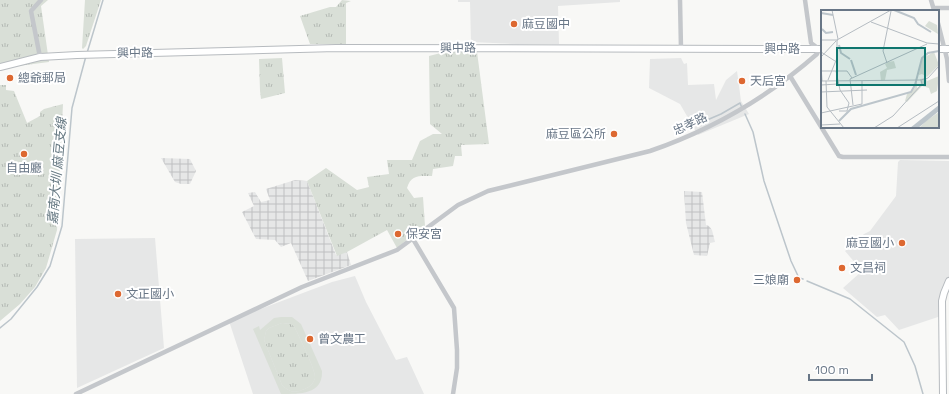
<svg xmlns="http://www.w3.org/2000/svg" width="949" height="394" viewBox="0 0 949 394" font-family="'Space Grotesk','Noto Sans TC',sans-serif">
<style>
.built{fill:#e6e7e7}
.industrial{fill:url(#industrial-grid)}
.grass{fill:url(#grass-tufts)}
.pitch{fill:#d9dfd7;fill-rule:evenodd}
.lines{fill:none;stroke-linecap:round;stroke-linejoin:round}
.stream{stroke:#bcc5cb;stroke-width:1.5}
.major-casing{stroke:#b7bbbf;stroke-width:8}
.minor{stroke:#c4c7cb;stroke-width:4.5}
.major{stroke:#fff;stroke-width:6}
.poi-dot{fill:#dd6831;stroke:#fff;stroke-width:1.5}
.labels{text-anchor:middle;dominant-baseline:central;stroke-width:4;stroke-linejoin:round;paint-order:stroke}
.poi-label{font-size:12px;fill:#687686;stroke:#fff;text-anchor:start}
.street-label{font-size:12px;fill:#687686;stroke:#fff}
.water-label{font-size:13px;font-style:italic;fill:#647781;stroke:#fff}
.inset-river{fill:none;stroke:#bcc5cb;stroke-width:2}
.inset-road{fill:none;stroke:#b5bcc2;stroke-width:1}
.view{fill:#0f766e;fill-opacity:0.15;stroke:#0f766e;stroke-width:2}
.inset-edge{fill:none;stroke:#687686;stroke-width:2}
</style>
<defs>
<pattern id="industrial-grid" width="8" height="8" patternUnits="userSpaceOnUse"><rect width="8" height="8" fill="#e6e7e7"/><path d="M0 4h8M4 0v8" fill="none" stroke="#bec0c1"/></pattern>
<pattern id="grass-tufts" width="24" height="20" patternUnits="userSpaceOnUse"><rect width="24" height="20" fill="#d9dfd7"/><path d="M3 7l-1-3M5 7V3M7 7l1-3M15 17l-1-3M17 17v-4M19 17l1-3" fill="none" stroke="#b4b9b4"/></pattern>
</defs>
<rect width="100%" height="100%" fill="#f8f8f6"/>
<!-- built -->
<path class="built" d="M458,0H620V2L558,6L559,44H516L471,42L470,2H458Z
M681,58L684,64L687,63L688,85L714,84L716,100L726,80L737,71L741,101L749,114L698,135L680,104L649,88L650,59Z
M900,160L949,161V279L941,316L899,330L885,315L877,317L843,288L862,271L845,251L864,234L870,231L896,196L898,162Z
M155,238L164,348L77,388L75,239Z
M355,276L366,302L396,360L407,357L424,394H253L229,321L332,282Z"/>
<!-- industrial -->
<path class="industrial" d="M161,158L190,159L196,171L190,184H181L175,182Z
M295,180L307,181L336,255L347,252L351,265L308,281L291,243L281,247L275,240L256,239L242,212L254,206L248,193L255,192L261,202L270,200L266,189Z
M684,191L702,192L706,225L709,226L712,230L715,242L710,243L707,256L694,255L686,223Z"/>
<!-- grass -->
<path class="grass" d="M0,0H48L41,6L49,62L10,67L0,70Z
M85,0H101L86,46L83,49L82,48Z
M342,0L351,1L346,3V44H310L300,16L330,7H336Z
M476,44L489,144L461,145L462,156H455L453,166L433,169L432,176C420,176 411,174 407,188L414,198L423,197L425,226C415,232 406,241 397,248L387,230L347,252L337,256L307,181L326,168L357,190L369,187L367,177L389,174L387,160H412L420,141L433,134H442L430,124L429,56Z
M282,58L285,93L261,99L260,91L259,59Z
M0,85H6V90L14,91L27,123L40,116V112L44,109L63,104L57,230L46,268L35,287L20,304L0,321Z
M282,323L292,324L295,328C299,337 316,370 315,378C313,386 306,389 299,391C292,393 287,390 282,385L264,340L266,331L269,328Z"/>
<!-- pitch -->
<path class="pitch" d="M29,147H51V171H28Z
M281,317H292L301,324L322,371C323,394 301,394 281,394L253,329L259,326L260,330L274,318ZM282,323L292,324L295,328C299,337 316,370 315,378C313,386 306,389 299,391C292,393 287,390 282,385L264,340L266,331L269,328Z"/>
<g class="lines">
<!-- stream -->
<path class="stream" d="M87,53L103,0
M745,114L753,132L764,181L791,261L799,278L803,279
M700,123L721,114L740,103L742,108
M807,281L850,299L904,342L915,366L923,394
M0,328L11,319L37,287L50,266L62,226L72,108L86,56"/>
<!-- major casing -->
<g class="major-casing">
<path id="major" d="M938,49H949
M0,67L40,57L77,55L336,48L822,49
M943,394L942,301L944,293L949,281"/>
</g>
<!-- minor -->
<path class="minor" d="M680,0L681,49
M931,0L934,10
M934,8H949
M938,23L947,59L949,81
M40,57L31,11L41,0
M790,76L839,156L843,157H949
M413,239L454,308L457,350V368L453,394
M76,394L302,287L397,250L458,205L488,191L650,151C711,130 768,97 817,54L819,49L811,43L805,0"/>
<!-- major -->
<use href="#major" class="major"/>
</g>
<!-- markers -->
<g class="poi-dot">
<circle cx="514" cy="24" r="4"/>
<circle cx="10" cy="78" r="4"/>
<circle cx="742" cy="81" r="4"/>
<circle cx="614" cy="134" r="4"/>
<circle cx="24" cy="154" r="4"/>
<circle cx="398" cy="234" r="4"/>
<circle cx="902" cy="243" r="4"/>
<circle cx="842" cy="268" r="4"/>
<circle cx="797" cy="280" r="4"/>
<circle cx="118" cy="294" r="4"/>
<circle cx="310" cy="339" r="4"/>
</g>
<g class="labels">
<!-- poi labels -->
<g class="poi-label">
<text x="522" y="24">麻豆國中</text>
<text x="18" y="78">總爺郵局</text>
<text x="750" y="81">天后宮</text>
<text x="606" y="134" text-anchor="end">麻豆區公所</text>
<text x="24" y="168" text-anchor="middle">自由廳</text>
<text x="406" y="234">保安宮</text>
<text x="894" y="243" text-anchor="end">麻豆國小</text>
<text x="850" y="268">文昌祠</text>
<text x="789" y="280" text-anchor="end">三娘廟</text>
<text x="126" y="294">文正國小</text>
<text x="318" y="339">曾文農工</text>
</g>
<!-- street labels -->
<g class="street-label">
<text transform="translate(458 48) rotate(-1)">興中路</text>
<text x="782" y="49">興中路</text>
<text transform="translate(135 53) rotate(-1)">興中路</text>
<text transform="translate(690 124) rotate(-25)">忠孝路</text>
</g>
<!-- water labels -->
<g class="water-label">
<text transform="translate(57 171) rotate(-85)">嘉南大圳 麻豆支線</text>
</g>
</g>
<!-- overview -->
<g transform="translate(821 10)">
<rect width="118" height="118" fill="#f8f8f6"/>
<path d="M108,11L116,15L117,24L104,16ZM113,42L118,55L106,67L101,64L98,65L100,49ZM73,51L75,58L66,60L64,70L60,71L59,62L66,58L64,54L67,52ZM118,66L116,81L110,84L108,78L101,76L86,92L84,91L86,84L93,79L96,71V78L100,75L99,69L105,68L106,71ZM118,102V118H98L105,111Z" fill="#d9dfd7"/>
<path d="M118,95V101L97,118H89Z" fill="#bcc5cb"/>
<path class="inset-river" d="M73,0L93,8L97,14L110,22M0,3L12,5M1,19L5,23L12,22M18,35L20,43L29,49M30,50L35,65M18,111L30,99L90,82L94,75L101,48L107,43L118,41"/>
<path class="inset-road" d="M11,0L17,29M50,12L106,33L118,34M0,30H17M16,30L70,0M0,42L14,51M0,47L15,31M66,53L62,41L70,1M0,55L1,71M0,61H26L31,68M15,61L19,80L28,93L26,101H18M7,70L16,48V30M0,71L100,70L107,68L118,56M5,71L6,97L23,118M0,75L17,74M0,82L46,80M32,95L29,69L106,34M0,103L41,94V71M0,115L19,114M53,118L72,106L101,74L100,70M76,118L118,91"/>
<path class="view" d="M16,38H104V75H16Z"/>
<rect width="118" height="118" class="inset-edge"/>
</g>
<!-- scale -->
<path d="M809 374v6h63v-6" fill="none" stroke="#687686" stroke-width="2"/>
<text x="815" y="374" font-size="12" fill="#687686" stroke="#ffffff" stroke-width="3" paint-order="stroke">100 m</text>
</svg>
